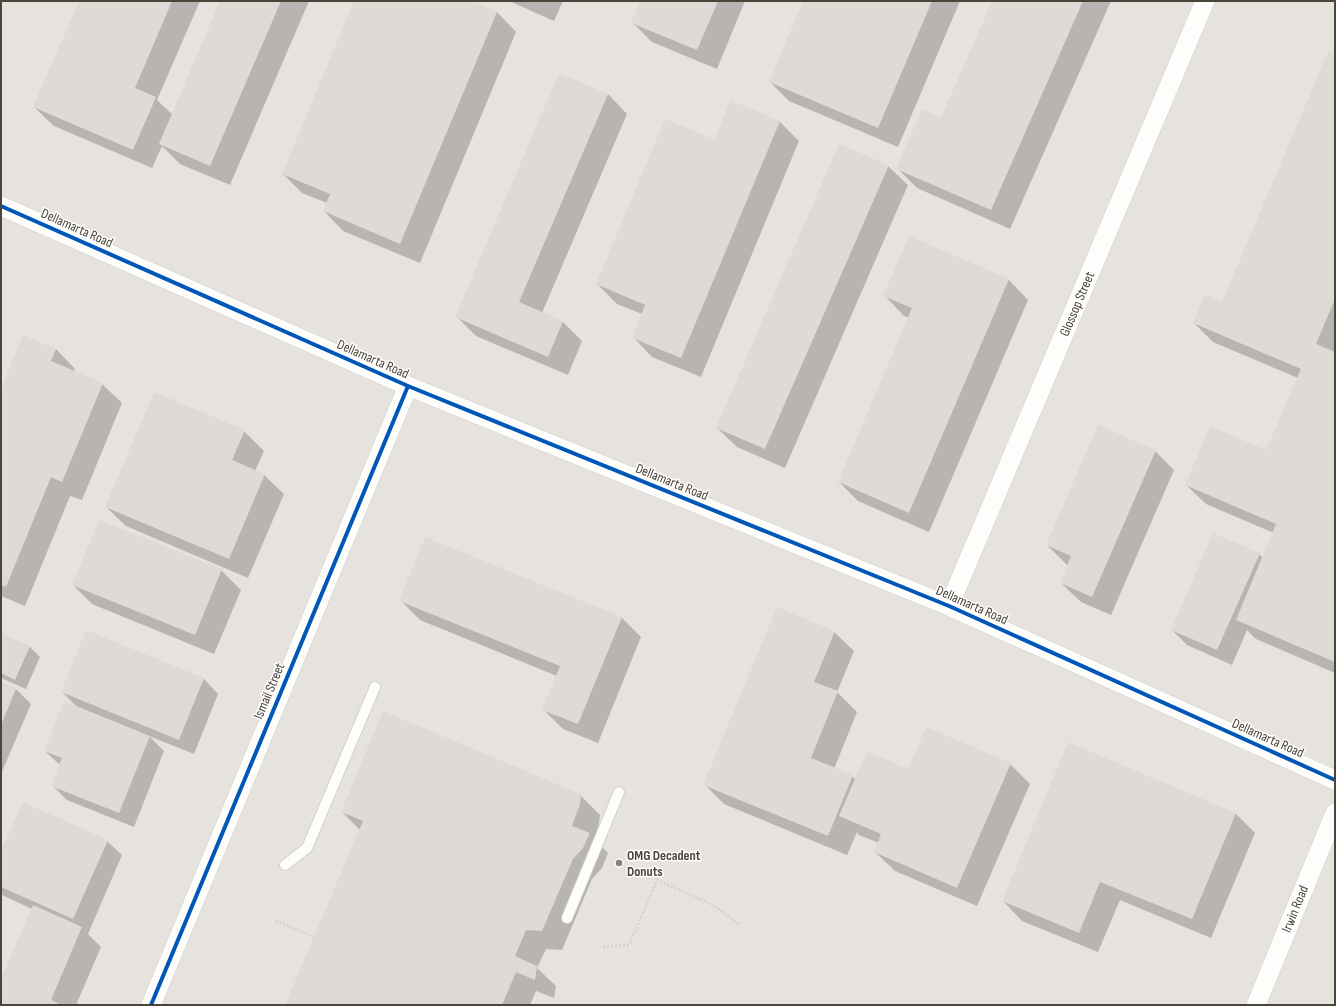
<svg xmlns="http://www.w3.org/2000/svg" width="1336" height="1006" viewBox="0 0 1336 1006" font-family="'Sofia Sans Condensed',sans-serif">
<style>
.industrial{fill:#e6e2de}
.shadow{fill:#0003}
.building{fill:#dedbd6}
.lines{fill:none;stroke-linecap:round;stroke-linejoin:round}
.lane-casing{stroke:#d2d0cb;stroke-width:12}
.street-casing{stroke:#d2d0cb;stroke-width:20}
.path{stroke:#d3d2cc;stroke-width:2.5;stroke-dasharray:2 2;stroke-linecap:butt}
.lane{stroke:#fdfdfc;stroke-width:10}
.street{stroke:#fdfdfc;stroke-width:19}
.cycleway-casing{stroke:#fff;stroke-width:6}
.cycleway{stroke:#0057b8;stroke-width:4}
.poi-dot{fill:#868178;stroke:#fff;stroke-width:1.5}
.labels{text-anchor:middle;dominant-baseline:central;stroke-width:3;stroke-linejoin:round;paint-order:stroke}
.street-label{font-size:14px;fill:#4b4439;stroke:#fff}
.poi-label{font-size:14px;font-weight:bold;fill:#4b4439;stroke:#fff;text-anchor:start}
</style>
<rect width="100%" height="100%" fill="#f4f2ee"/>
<!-- industrial -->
<path class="industrial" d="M1,1H1335V1005H1Z"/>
<!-- shadow -->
<path class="shadow" d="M80,1H200L157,100L173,115L222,1H309L230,185L180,164L162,146L152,168L54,126L34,107Z
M355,1H470L497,12L516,32L420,263L343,231L324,211L327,203L302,193L283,174Z
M509,1H563L554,21Z
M641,1H745L717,69L652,42L632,22Z
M804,1H960L898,147L789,101L770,82Z
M993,1H1111L1010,229L917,188L897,168L941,119Z
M1335,56V673L1256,639L1247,630L1232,665L1187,645L1172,630L1259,554L1263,558L1274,533L1206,504L1186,485L1267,452L1298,378L1213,342L1194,323L1223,303Z
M608,94L627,114L542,313L563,322L582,341L568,375L476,336L456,316Z
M780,122L799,141L701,377L652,357L633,337L642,314L617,304L597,284L715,140Z
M888,166L908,185L785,468L737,447L717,428Z
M909,238L1009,280L1028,300L929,532L858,501L839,482L909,318L904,316L885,296Z
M56,349L75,369L74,372L102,384L122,403L82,500L70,496L25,606L1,596V391Z
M244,431L264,451L255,471L264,475L284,494L248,578L126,526L106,507Z
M1155,451L1174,470L1111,615L1081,602L1061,583L1068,566L1047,545Z
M221,570L241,590L214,654L92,604L73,585Z
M400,600L621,617L641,637L598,743L563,729L543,709L557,676L420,620Z
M834,632L854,651L837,692L857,712L834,769L852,776L856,780L909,771L1010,764L1030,784L977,906L895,871L875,852L879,843L859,835L857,832L847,855L724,804L705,785Z
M1,634L30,647L40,657L26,689L1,678Z
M204,679L218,694L194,754L149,736L164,751L134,827L67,800L52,785L60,765L45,751L78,708L62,692Z
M1,683L16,689L31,704L1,774Z
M1068,744L1236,814L1255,833L1211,938L1120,900L1098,952L1022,921L1003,901Z
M580,795L600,815L599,824L594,839L608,853L602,868L592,879L562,950L546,949L537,968L556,986L554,998L536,991L530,1005H286L360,830L342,812Z
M107,841L122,855L88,934L101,947L76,1005H1V978H3L32,909L4,896L1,893V854Z"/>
<!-- building -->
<path class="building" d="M79,1H172L135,88L156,97L133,150L33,107Z
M220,1H281L210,166L159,144Z
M354,1H472L497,12L400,244L323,211L330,194L282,174Z
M640,1H718L697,50L631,23Z
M803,1H932L878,128L769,82Z
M992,1H1083L991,210L896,169L922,109L941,118Z
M1328,52L1335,55V299L1316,344L1335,352V662L1236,620L1276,524L1185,485L1210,426L1266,450L1301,369L1193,323L1205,294L1222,302Z
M559,73L608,94L519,302L563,321L548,357L455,317Z
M731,100L780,121L681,358L632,338L645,305L596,284L665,119L714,139Z
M839,144L889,165L765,449L716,428Z
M909,236L1009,279L909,513L838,482L912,308L883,296Z
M23,335L56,349L51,361L103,383L62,482L51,477L6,587L1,585V389Z
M154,392L245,430L232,460L265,474L229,559L105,507Z
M1098,425L1156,450L1092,597L1060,583L1071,556L1046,545Z
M99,520L222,569L195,635L72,585Z
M1213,533L1260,553L1217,650L1171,630Z
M425,537L622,617L578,724L542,710L560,666L399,601Z
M777,607L835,631L814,682L838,691L811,758L853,775L828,836L703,785Z
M86,630L204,678L179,740L61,692Z
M1,633L30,646L15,680L1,673Z
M1,682L16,689L1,725Z
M64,701L150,736L119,813L51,786L62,758L44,751Z
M383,711L581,794L580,804L572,826L590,833L583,848L573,859L542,931L526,930L515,956L537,966L535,980L516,972L502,1005H285L363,821L341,812Z
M926,727L1011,763L957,888L874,852L881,834L839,816L867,751L908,769Z
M1068,742L1236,813L1192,919L1100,882L1079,933L1002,901Z
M23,802L108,840L73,919L1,887V851Z
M33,905L82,927L51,1000L62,1005H1V977H2Z"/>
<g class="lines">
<!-- lane casing -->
<g class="lane-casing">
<path id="lane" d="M285,865L307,848L375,687
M567,918L619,792"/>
</g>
<!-- street casing -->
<g class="street-casing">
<path id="street" d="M1,206L408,386L949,606L1335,780
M949,606L1205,1
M151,1005L408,386
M1256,1005L1335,813"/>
</g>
<!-- path -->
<path class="path" d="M276,921L314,937
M603,947L629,945L657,880L713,905L739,924"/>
<!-- lane -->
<use href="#lane" class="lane"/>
<!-- street -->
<use href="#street" class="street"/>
<!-- cycleway casing -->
<g class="cycleway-casing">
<path id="cycleway" d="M1,206L408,386L949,606L1335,780
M151,1005L408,386"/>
</g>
<!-- cycleway -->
<use href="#cycleway" class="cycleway"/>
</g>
<!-- markers -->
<circle class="poi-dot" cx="619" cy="863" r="4"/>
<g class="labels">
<!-- street labels -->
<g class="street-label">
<text transform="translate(77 228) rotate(24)">Dellamarta Road</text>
<text transform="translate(1077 304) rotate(-67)">Glossop Street</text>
<text transform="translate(373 359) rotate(24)">Dellamarta Road</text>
<text transform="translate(672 482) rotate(22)">Dellamarta Road</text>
<text transform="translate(972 605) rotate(24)">Dellamarta Road</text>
<text transform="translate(269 691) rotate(-67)">Ismail Street</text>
<text transform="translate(1268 738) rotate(24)">Dellamarta Road</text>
<text transform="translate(1295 909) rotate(-68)">Irwin Road</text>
</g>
<!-- poi labels -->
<g class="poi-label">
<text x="627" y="855">OMG Decadent<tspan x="627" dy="16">Donuts</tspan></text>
</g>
</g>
<!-- border -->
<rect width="1336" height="1006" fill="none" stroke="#4b4439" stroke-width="4"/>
</svg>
